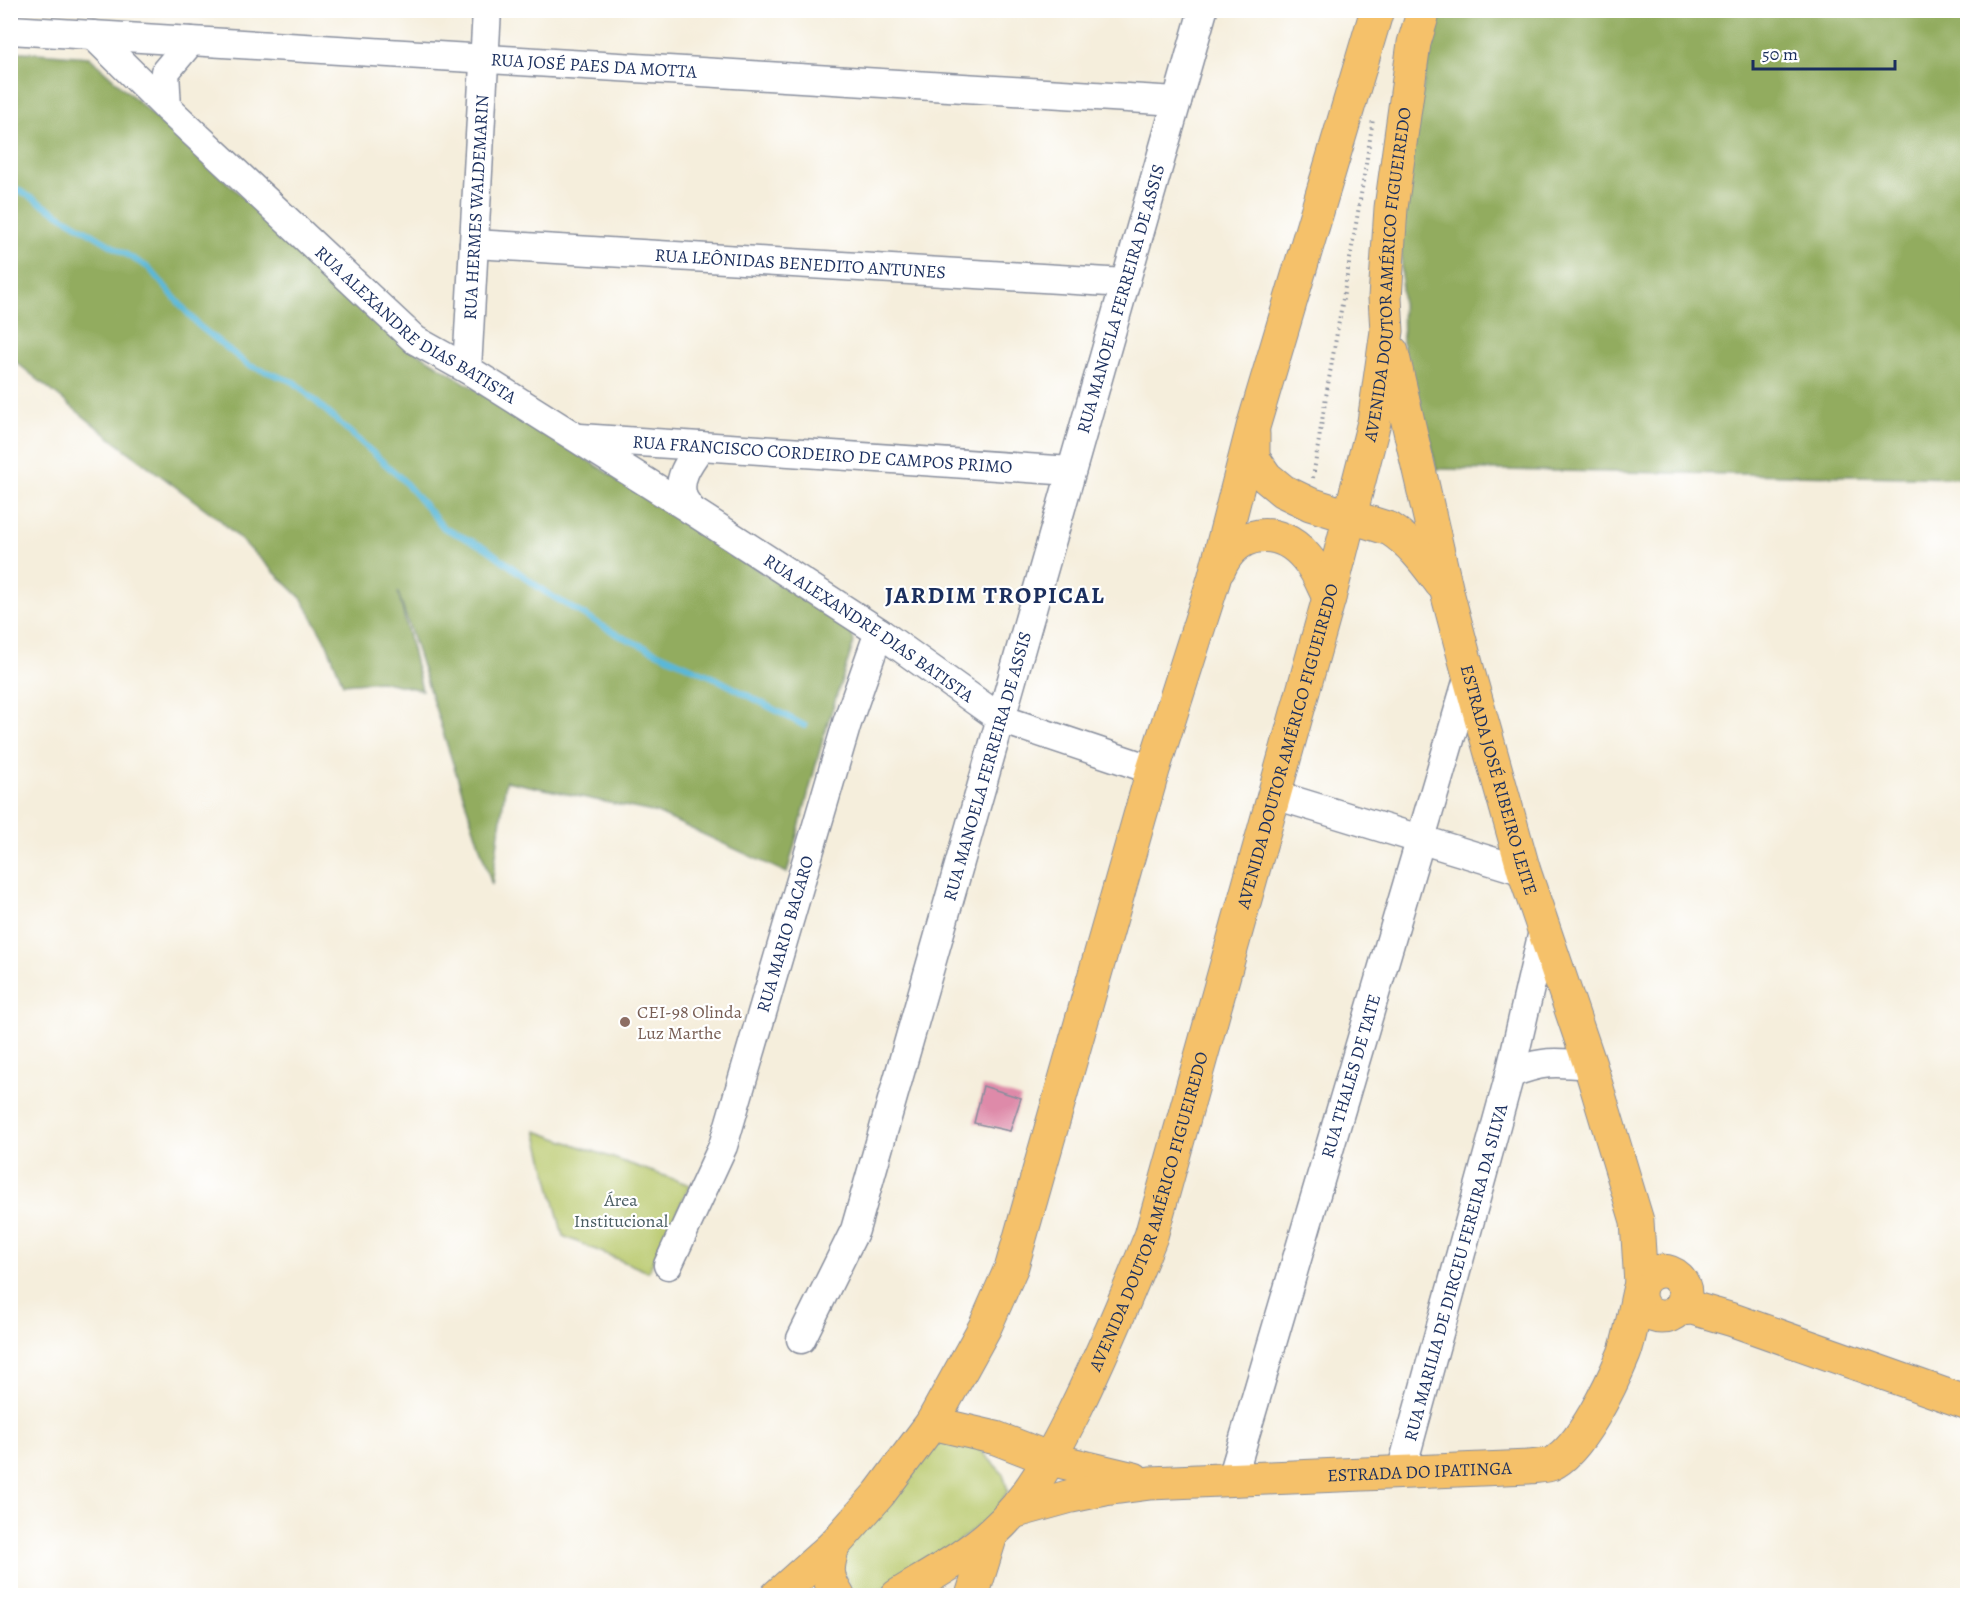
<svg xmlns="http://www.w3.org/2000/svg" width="1978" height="1606" viewBox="0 0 1978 1606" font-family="Alegreya,serif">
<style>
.green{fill:#b8c86b;stroke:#6a7c64;stroke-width:1.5}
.forest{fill:#92ac5f;stroke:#566e5e;stroke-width:1.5}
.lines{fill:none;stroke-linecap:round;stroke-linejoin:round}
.stream{stroke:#5ab8d8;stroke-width:6}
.building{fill:#de8aa9}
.minor-casing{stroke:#888e9d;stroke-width:31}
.major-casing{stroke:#888e9d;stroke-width:35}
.path{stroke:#888e9d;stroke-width:4;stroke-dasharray:1.5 4.5;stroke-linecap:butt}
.minor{stroke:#fff;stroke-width:28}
.major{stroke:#f5c16b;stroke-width:33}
.education-dot{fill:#8d6e63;stroke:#fff;stroke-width:2}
.labels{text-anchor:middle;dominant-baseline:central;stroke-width:4.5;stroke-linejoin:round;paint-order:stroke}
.street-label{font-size:18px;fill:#1b2f5e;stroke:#fff}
.education-label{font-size:18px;fill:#785e54;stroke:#fff;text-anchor:start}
.park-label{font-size:18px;fill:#4a5d62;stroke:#fff}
.district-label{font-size:24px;font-weight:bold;letter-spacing:1.5px;fill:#1b2f5e;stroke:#fff}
</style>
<rect width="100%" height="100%" fill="#fff"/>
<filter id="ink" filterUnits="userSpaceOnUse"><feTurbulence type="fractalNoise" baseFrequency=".0167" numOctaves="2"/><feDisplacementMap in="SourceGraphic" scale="12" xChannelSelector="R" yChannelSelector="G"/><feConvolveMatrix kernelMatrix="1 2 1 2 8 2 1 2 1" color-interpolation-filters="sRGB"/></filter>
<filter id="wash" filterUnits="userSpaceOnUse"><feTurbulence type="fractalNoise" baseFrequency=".008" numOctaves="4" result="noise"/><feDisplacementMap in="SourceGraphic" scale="24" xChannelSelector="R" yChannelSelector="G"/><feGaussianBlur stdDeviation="1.35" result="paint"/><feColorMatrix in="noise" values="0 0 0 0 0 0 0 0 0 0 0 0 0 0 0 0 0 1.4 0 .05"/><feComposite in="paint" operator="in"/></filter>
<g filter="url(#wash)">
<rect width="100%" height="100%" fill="#f5eedc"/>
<!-- green -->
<path class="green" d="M536,1131L690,1185L648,1272L563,1236Z
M939,1438L979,1448L1003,1474L1008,1491L994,1513L935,1561L881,1590L854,1595L837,1560Z"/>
<!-- forest -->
<path class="forest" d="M1440,11H1967V478L1436,469L1431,442L1403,353L1401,223L1431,36Z
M10,51L89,57L407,346L679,518L851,631L854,642L824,735L787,873L657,813L506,781L492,885L398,592L422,690L380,681L343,684L327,644L302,599L219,519L114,441L11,358Z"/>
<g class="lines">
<!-- stream -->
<path class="stream" d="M10,185L149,268L198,325L248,365L294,382L402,479L444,528L486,548L545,592L620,636L715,678L805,726"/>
</g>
<g id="blocks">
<!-- building -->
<path class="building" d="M983,1086L1021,1098L1010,1131L974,1123Z"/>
</g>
</g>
<g filter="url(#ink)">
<use href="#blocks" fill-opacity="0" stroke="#888e9d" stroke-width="1.5"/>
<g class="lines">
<!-- minor casing -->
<g class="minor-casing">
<g id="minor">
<path id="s1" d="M10,30L1177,101"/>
<path id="s2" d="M93,35L167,108L415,340L467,369L691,510L879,632L1001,719L1153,770"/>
<path d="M167,108L165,72L191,41"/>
<path id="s3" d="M474,244L1125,283"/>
<path id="s4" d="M467,369L487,10"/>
<path id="s5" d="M580,438L1071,471"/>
<path d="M691,510C689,506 684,501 683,497C676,478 691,460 701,446"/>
<path d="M1275,795L1524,871"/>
<path d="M1510,1074C1542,1060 1557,1062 1590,1065"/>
<path id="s6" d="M668,1265L723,1146L847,723L879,632"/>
<path id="s7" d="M801,1339L855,1230L1203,10"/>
<path id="s8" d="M1401,1472L1510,1074L1544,927"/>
<path id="s9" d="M1232,1479L1469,675"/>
</g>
</g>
<!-- major casing -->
<g class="major-casing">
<g id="major">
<path id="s10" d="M1392,352L1447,592L1469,675L1524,871L1590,1065L1637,1221L1641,1284"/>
<path d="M1253,434V458L1266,477L1283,491L1310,504L1390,529C1412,543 1426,563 1441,583"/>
<path d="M1219,569C1236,530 1278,524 1306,557C1317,569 1322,583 1329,598"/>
<circle cx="1662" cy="1294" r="23"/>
<path d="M1679,1309L1692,1308L1733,1320L1968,1403"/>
<path d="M932,1423L996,1438L1050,1459L1134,1479"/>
<path id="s11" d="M1013,1512L1071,1496L1105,1489L1150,1483L1529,1467C1536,1466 1545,1466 1551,1464C1580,1452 1612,1383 1624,1354C1631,1335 1634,1312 1639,1291"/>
<path d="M833,1546C827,1568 825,1575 838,1596"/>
<path d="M777,1596L833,1546L879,1494L932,1423L985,1327L1012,1266L1153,770L1214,579L1253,427L1377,10"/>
<path id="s12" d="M897,1596C926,1578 967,1556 992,1533C1029,1500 1052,1456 1074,1412C1102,1355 1127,1296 1151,1236L1329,598L1374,422L1387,331L1385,298L1391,208L1414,43L1424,10"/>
<path d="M972,1596L991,1535"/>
</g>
</g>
<!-- path -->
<path class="path" d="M1313,478C1331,358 1355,239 1373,119"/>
<!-- minor -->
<use href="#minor" class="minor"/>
<!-- major -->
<use href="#major" class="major"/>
</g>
</g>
<!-- markers -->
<circle class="education-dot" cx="625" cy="1022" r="6"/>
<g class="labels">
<!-- street labels -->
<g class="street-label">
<text stroke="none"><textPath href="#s1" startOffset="585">RUA JOSÉ PAES DA MOTTA</textPath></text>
<text stroke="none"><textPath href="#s4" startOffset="162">RUA HERMES WALDEMARIN</textPath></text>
<text stroke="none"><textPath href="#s3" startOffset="327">RUA LEÔNIDAS BENEDITO ANTUNES</textPath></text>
<text stroke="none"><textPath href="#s12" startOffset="1446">AVENIDA DOUTOR AMÉRICO FIGUEIREDO</textPath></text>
<text stroke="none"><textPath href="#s7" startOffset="1090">RUA MANOELA FERREIRA DE ASSIS</textPath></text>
<text stroke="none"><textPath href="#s2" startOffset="435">RUA ALEXANDRE DIAS BATISTA</textPath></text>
<text stroke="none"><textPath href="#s5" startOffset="243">RUA FRANCISCO CORDEIRO DE CAMPOS PRIMO</textPath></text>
<text stroke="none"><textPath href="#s2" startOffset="981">RUA ALEXANDRE DIAS BATISTA</textPath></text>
<text stroke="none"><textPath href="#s12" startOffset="962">AVENIDA DOUTOR AMÉRICO FIGUEIREDO</textPath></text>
<text stroke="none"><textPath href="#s7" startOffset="604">RUA MANOELA FERREIRA DE ASSIS</textPath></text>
<text stroke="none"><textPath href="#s10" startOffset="441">ESTRADA JOSÉ RIBEIRO LEITE</textPath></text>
<text stroke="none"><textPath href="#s6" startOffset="352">RUA MARIO BACARO</textPath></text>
<text stroke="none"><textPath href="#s9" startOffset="420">RUA THALES DE TATE</textPath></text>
<text stroke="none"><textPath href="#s12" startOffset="476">AVENIDA DOUTOR AMÉRICO FIGUEIREDO</textPath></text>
<text stroke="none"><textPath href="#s8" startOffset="207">RUA MARILIA DE DIRCEU FEREIRA DA SILVA</textPath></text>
<text stroke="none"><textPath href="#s11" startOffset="410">ESTRADA DO IPATINGA</textPath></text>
</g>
<!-- education labels -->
<g class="education-label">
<text x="637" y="1012">CEI-98 Olinda<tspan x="637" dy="21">Luz Marthe</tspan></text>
</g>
<!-- park labels -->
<g class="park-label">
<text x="621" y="1200">Área<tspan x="621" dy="21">Institucional</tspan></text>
</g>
<!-- district labels -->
<g class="district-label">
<text x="995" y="595">JARDIM TROPICAL</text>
</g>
</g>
<!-- margin -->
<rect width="1978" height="1606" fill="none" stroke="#fff" stroke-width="36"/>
<!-- scale -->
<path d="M1753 60v9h142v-9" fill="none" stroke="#1b2f5e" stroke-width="3"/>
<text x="1762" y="60" font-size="18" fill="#1b2f5e" stroke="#ffffff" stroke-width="4.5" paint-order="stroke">50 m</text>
</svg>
